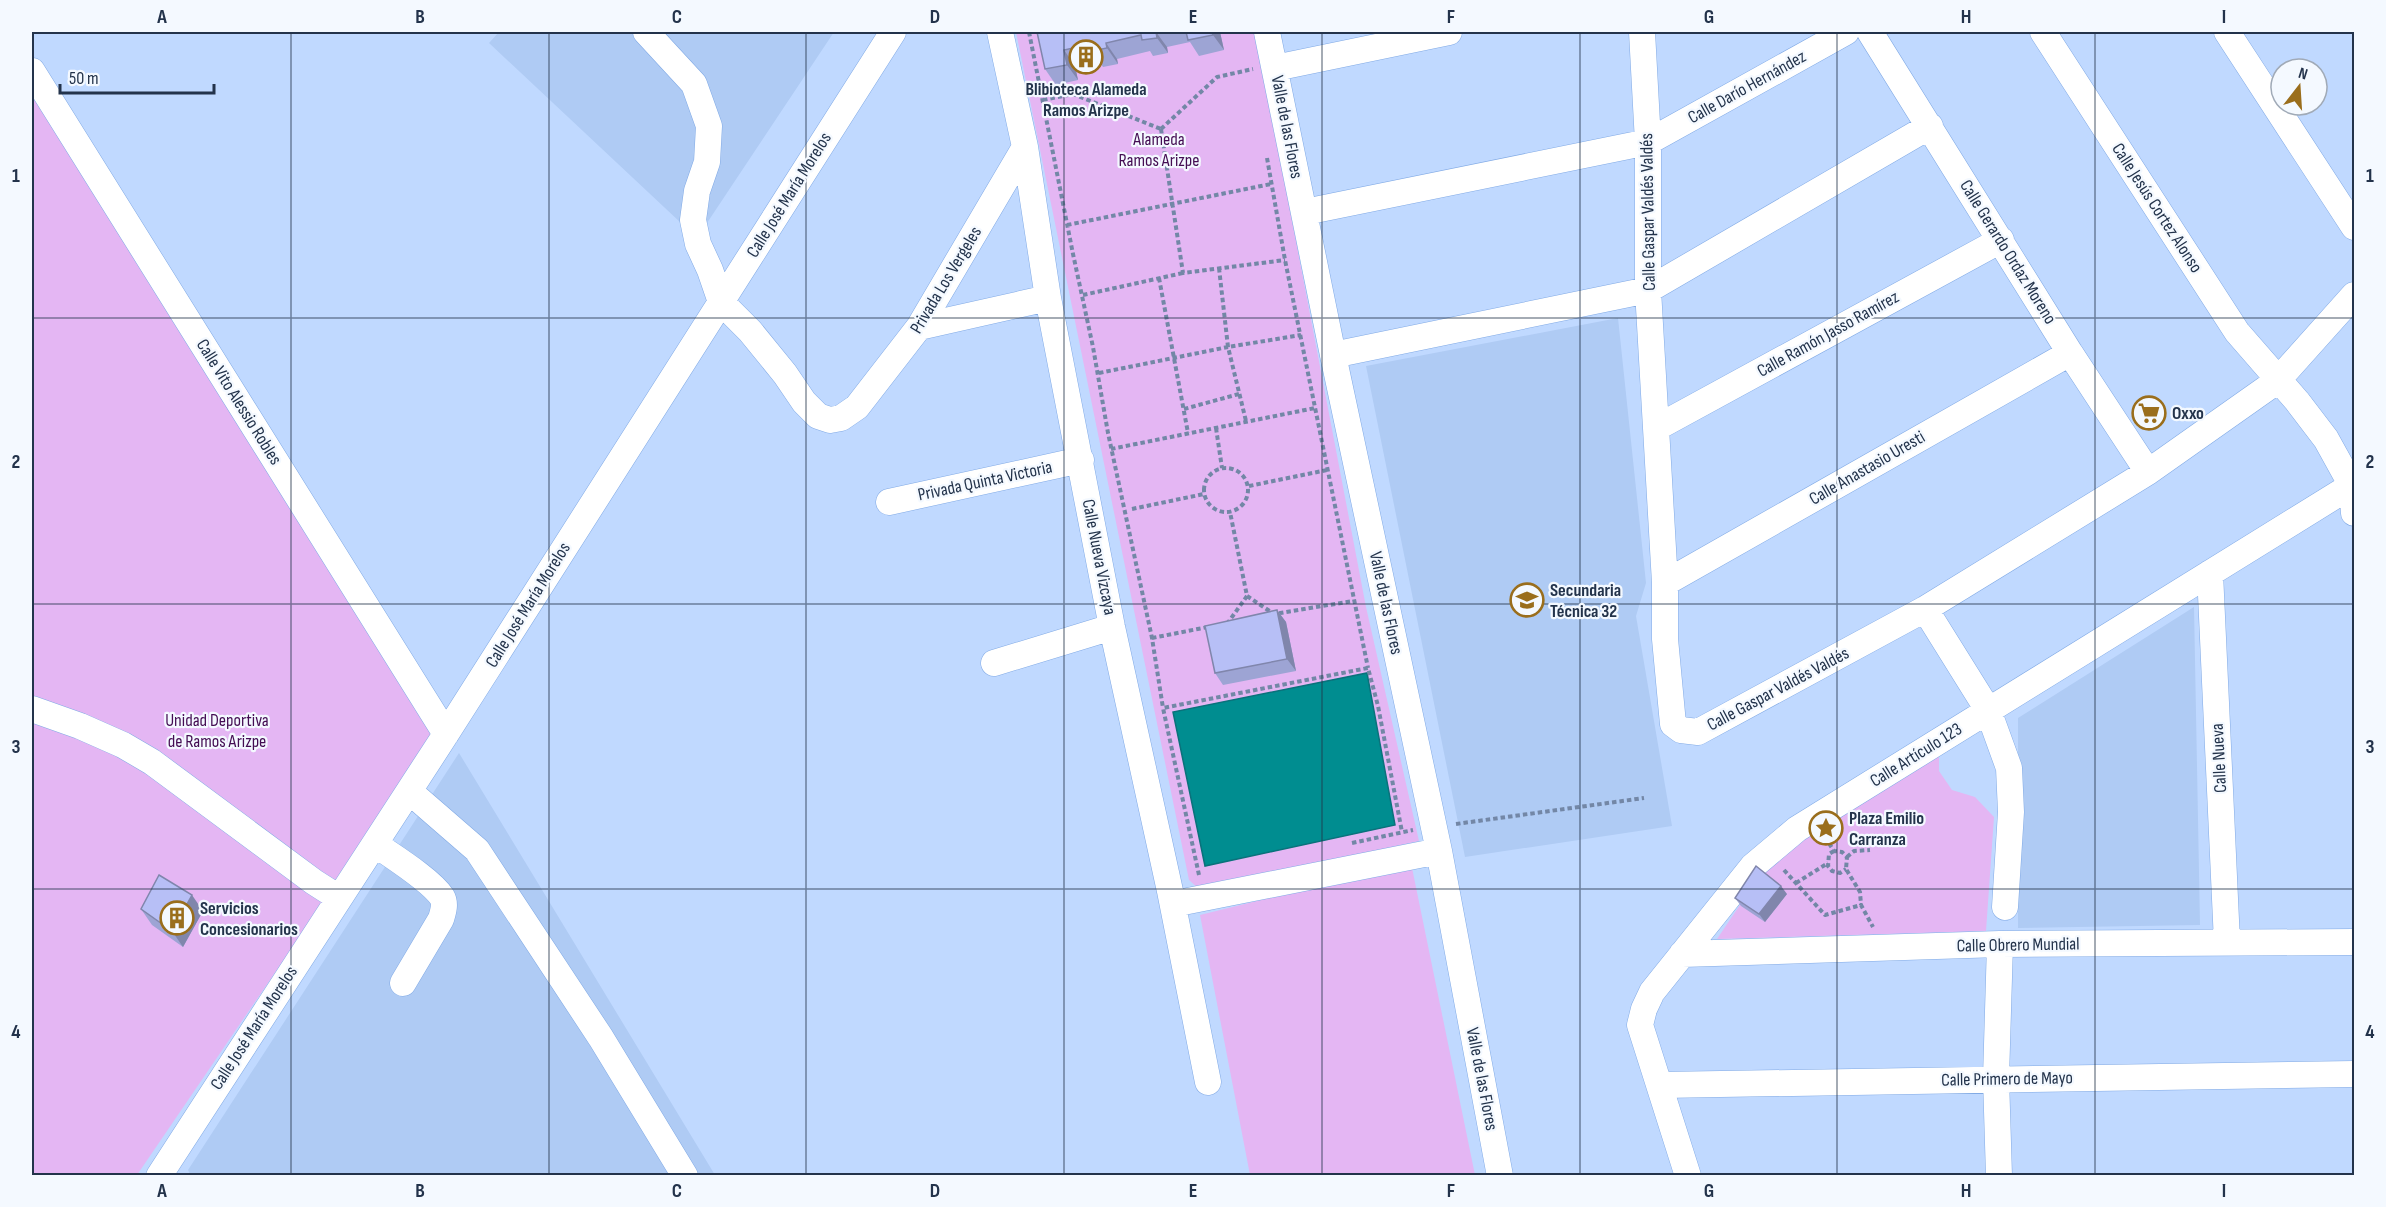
<svg xmlns="http://www.w3.org/2000/svg" width="2386" height="1207" viewBox="0 0 2386 1207" font-family="'Sofia Sans Condensed',sans-serif">
<style>
.built{fill:#afcbf4}
.green{fill:#e4b6f3}
.water{fill:#008d90;stroke:#0a727b;stroke-width:1.5}
.lines{fill:none;stroke-linecap:round;stroke-linejoin:round}
.minor-casing{stroke:#81aae5;stroke-width:27}
.path{stroke:#7387a6;stroke-width:4;stroke-dasharray:4.5 3;stroke-linecap:butt}
.minor{stroke:#fff;stroke-width:26}
.wall{fill:#9da4d4}
.shaded-wall{fill:#8086ac}
.building{fill:#b7bff6;stroke:#8086ac;stroke-width:1.5}
.grid{fill:none;stroke:#23334b;stroke-width:1.5;stroke-opacity:0.55}
.labels{text-anchor:middle;dominant-baseline:central;stroke-width:4.5;stroke-linejoin:round;paint-order:stroke}
.street-label{font-size:18px;fill:#23334b;stroke:#f4f9ff}
.poi-label{font-size:18px;font-weight:bold;fill:#23334b;stroke:#f4f9ff;text-anchor:start}
.park-label{font-size:18px;fill:#440d53;stroke:#f4f9ff}
.neatline{fill:none;stroke:#23334b;stroke-width:2}
.grid-label{font-size:20px;text-anchor:middle;font-weight:bold;fill:#23334b}
</style>
<rect width="100%" height="100%" fill="#c0d9ff"/>
<!-- built -->
<path class="built" d="M499,32H834L697,238L489,43Z
M1618,318L1646,583L1636,616L1672,826L1465,857L1366,366Z
M2194,607L2200,925L2018,928V718Z
M459,753L715,1175L191,1176L188,1170Z"/>
<!-- green -->
<path class="green" d="M1016,32H1256L1366,607L1419,841L1200,890L1189,880Z
M32,85L437,735L137,1175H32Z
M1939,754V771L1952,790L1975,797L1994,817L1986,931L1717,939L1781,844Z
M1411,863L1475,1175H1250L1200,915Z"/>
<!-- water -->
<path class="water" d="M1367,673L1395,825L1205,866L1173,712Z"/>
<g class="lines">
<!-- minor casing -->
<g class="minor-casing">
<path id="minor" d="M646,32L694,84L709,126L707,162L697,191L693,220L698,244L710,270L721,302L750,331L785,374L804,402L818,416L830,420L841,418L857,407L919,327L1025,147
M1000,32L1025,147L1048,298L1112,627L1170,891L1208,1082
M1267,32L1333,355L1439,851L1500,1176
M1642,32L1648,142V290L1665,583V639L1673,724L1681,730L1698,732L1925,609L2148,472L2277,381L2354,295
M1870,32L2070,353L2148,472
M2043,32L2237,332L2297,401L2326,439L2352,486L2354,513
M2227,32L2354,227
M1275,68L1449,32
M32,71L446,734
M1305,212L1648,142L1846,32
M919,327L1048,298
M1333,355L1648,290L1930,126
M1656,428L2001,240
M889,502L1081,460
M2210,573L2227,942
M1665,583L2070,353
M1925,609L1988,710L2009,768L2011,812L2005,907
M994,663L1112,627
M32,709L80,726L123,745L152,762L314,882L339,898
M409,791L477,850L601,1038L685,1176
M375,844C392,856 431,880 442,897C446,904 443,912 441,919L403,983
M1173,904L1439,851
M1682,954L2000,944L2354,942
M1661,1085L2354,1074
M159,1176L446,734L893,32
M1688,1176L1640,1025L1644,1009L1652,992L1753,866L1797,829L2354,484
M1999,1176L1996,1078L2000,944"/>
</g>
<!-- path -->
<path class="path" d="M1029,32L1073,254L1093,347L1108,433L1152,638L1163,708
M1043,100L1073,94L1161,129
M1161,129L1183,273L1285,260
M1161,129L1217,77L1253,69
M1267,158L1285,260L1368,668
M1067,225L1271,184
M1219,268L1228,347L1301,335
M1159,278L1188,433
M1083,295L1183,273
M1099,373L1228,347L1246,421
M1184,409L1239,394
M1216,428L1222,468
M1111,449L1315,408
M1204 490a22 22 0 1 1 44 0a22 22 0 1 1-44 0Z
M1249,486L1327,470
M1132,509L1204,494
M1247,596L1274,614L1353,601
M1227,624L1247,596L1230,512
M1152,638L1208,627
M1456,824L1644,798
M1825,837L1834,851L1842,852L1847,857L1846,869L1860,892L1861,905
M1352,843L1413,830
M1834,851L1829,854L1828,866L1832,871L1840,873L1846,869
M1847,857L1854,851L1870,850
M1784,870L1825,915L1861,905L1873,927
M1199,875L1163,708L1368,668L1378,706L1402,832
M1796,883L1828,863"/>
<!-- minor -->
<use href="#minor" class="minor"/>
</g>
<!-- wall -->
<path class="wall" d="M1037,32H1220L1224,50L1199,56L1190,42L1167,47L1168,53L1153,56L1150,51L1117,59L1118,64L1103,67L1099,61L1075,66L1078,80L1056,85L1045,69Z
M1277,610L1286,622L1296,671L1223,685L1215,673Z
M1787,894L1765,922L1741,906L1735,898Z
M141,909L203,911L183,947L152,925Z"/>
<!-- shaded-wall -->
<path class="shaded-wall" d="M1156,32L1167,47L1168,53L1157,38Z
M1212,32H1220L1224,50L1213,35Z
M1106,43L1117,59L1118,64L1107,48Z
M1064,50L1075,66L1078,80L1067,65Z
M1277,610L1286,622L1296,671L1287,659Z
M1781,886L1787,894L1765,922L1759,914Z
M192,895L203,911L183,947L172,931Z"/>
<!-- building -->
<path class="building" d="M1037,32H1156L1157,38L1142,40L1141,35L1106,43L1107,48L1092,51L1091,44L1064,50L1067,65L1045,69Z
M1186,32H1212L1213,35L1188,40Z
M1277,610L1287,659L1215,673L1205,626Z
M1756,866L1781,886L1759,914L1735,898Z
M159,875L192,895L172,931L141,909Z"/>
<!-- grid -->
<path class="grid" d="M291,32V1176M549,32V1176M806,32V1176M1064,32V1176M1322,32V1176M1580,32V1176M1837,32V1176M2095,32V1176M32,318H2354M32,604H2354M32,889H2354"/>
<!-- icons -->
<defs>
<g id="building-ring" transform="scale(1.725)"><circle r="9.5" fill="#f4f9ff" stroke="#9a6e1c" stroke-width="1.5"/><path d="M-4-6H4V6H1V3H-1V6H-4ZM-2.5-4.3h1.7v1.8h-1.7ZM.8-4.3h1.7v1.8H.8ZM-2.5-1h1.7V.8h-1.7ZM.8-1h1.7V.8H.8Z" fill="#9a6e1c"/></g>
<g id="supermarket-ring" transform="scale(1.725)"><circle r="9.5" fill="#f4f9ff" stroke="#9a6e1c" stroke-width="1.5"/><path d="M-6-5.5h2.5l.6 2H6L4.5 2H-2.5L-4.4-4H-6ZM-1.5 3.2a1.3 1.3 0 1 0 .1 0ZM3 3.2a1.3 1.3 0 1 0 .1 0Z" fill="#9a6e1c"/></g>
<g id="school-ring" transform="scale(1.725)"><circle r="9.5" fill="#f4f9ff" stroke="#9a6e1c" stroke-width="1.5"/><path d="M0-5L7-2L0 1L-7-2ZM-4 1L0 2.5L4 1V4Q0 6-4 4Z" fill="#9a6e1c"/></g>
<g id="sight-ring" transform="scale(1.725)"><circle r="9.5" fill="#f4f9ff" stroke="#9a6e1c" stroke-width="1.5"/><path d="M0-6L1.8-2.2L6-1.7L2.9 1.2L3.7 5.4L0 3.3L-3.7 5.4L-2.9 1.2L-6-1.7L-1.8-2.2Z" fill="#9a6e1c"/></g>
</defs>
<g fill-rule="evenodd">
<use href="#building-ring" x="1086" y="57"/>
<use href="#supermarket-ring" x="2149" y="413"/>
<use href="#school-ring" x="1527" y="600"/>
<use href="#sight-ring" x="1826" y="828"/>
<use href="#building-ring" x="177" y="918"/>
</g>
<g class="labels">
<!-- street labels -->
<g class="street-label">
<text transform="translate(1747 87) rotate(-29)">Calle Darío Hernández</text>
<text transform="translate(1287 127) rotate(79)">Valle de las Flores</text>
<text transform="translate(789 195) rotate(-58)">Calle José María Morelos</text>
<text transform="translate(2157 208) rotate(57)">Calle Jesús Cortez Alonso</text>
<text transform="translate(1648 212) rotate(-91)">Calle Gaspar Valdés Valdés</text>
<text transform="translate(2008 252) rotate(58)">Calle Gerardo Ordaz Moreno</text>
<text transform="translate(946 280) rotate(-59)">Privada Los Vergeles</text>
<text transform="translate(1828 334) rotate(-29)">Calle Ramón Jasso Ramírez</text>
<text transform="translate(239 402) rotate(58)">Calle Vito Alessio Robles</text>
<text transform="translate(1867 468) rotate(-30)">Calle Anastasio Uresti</text>
<text transform="translate(985 481) rotate(-12)">Privada Quinta Victoria</text>
<text transform="translate(1099 557) rotate(79)">Calle Nueva Vizcaya</text>
<text transform="translate(1386 603) rotate(78)">Valle de las Flores</text>
<text transform="translate(528 605) rotate(-58)">Calle José María Morelos</text>
<text transform="translate(1778 689) rotate(-28)">Calle Gaspar Valdés Valdés</text>
<text transform="translate(1916 755) rotate(-32)">Calle Artículo 123</text>
<text transform="translate(2219 758) rotate(-93)">Calle Nueva</text>
<text transform="translate(2018 945) rotate(-1)">Calle Obrero Mundial</text>
<text transform="translate(254 1028) rotate(-57)">Calle José María Morelos</text>
<text transform="translate(1482 1079) rotate(79)">Valle de las Flores</text>
<text transform="translate(2007 1079) rotate(-1)">Calle Primero de Mayo</text>
</g>
<!-- poi labels -->
<g class="poi-label">
<text x="1086" y="89" text-anchor="middle">Blibioteca Alameda<tspan x="1086" dy="21">Ramos Arizpe</tspan></text>
<text x="2172" y="413">Oxxo</text>
<text x="1550" y="590">Secundaria<tspan x="1550" dy="21">Técnica 32</tspan></text>
<text x="1849" y="818">Plaza Emilio<tspan x="1849" dy="21">Carranza</tspan></text>
<text x="200" y="908">Servicios<tspan x="200" dy="21">Concesionarios</tspan></text>
</g>
<!-- park labels -->
<g class="park-label">
<text x="1159" y="139">Alameda<tspan x="1159" dy="21">Ramos Arizpe</tspan></text>
<text x="217" y="720">Unidad Deportiva<tspan x="217" dy="21">de Ramos Arizpe</tspan></text>
</g>
</g>
<!-- border -->
<rect width="2386" height="1207" fill="none" stroke="#f4f9ff" stroke-width="66"/>
<!-- north arrow -->
<g transform="translate(2299 87) rotate(17)"><circle r="28" fill="#f4f9ff" stroke="#a0aab7" stroke-width="1.5"/>
<path d="M0-4.5L10 22L0 15L-10 22Z" fill="#9a6e1c"/>
<text y="-9" font-size="16" font-weight="bold" text-anchor="middle" fill="#23334b">N</text>
</g>
<!-- scale -->
<path d="M60 84v9h154v-9" fill="none" stroke="#23334b" stroke-width="3"/>
<text x="69" y="84" font-size="18" fill="#23334b" stroke="#f4f9ff" stroke-width="4.5" paint-order="stroke">50 m</text>
<rect x="33" y="33" width="2320" height="1141" class="neatline"/>
<g class="grid-label">
<text x="162" y="23">A</text>
<text x="420" y="23">B</text>
<text x="677" y="23">C</text>
<text x="935" y="23">D</text>
<text x="1193" y="23">E</text>
<text x="1451" y="23">F</text>
<text x="1709" y="23">G</text>
<text x="1966" y="23">H</text>
<text x="2224" y="23">I</text>
<text x="16" y="182">1</text>
<text x="2370" y="182">1</text>
<text x="16" y="468">2</text>
<text x="2370" y="468">2</text>
<text x="16" y="753">3</text>
<text x="2370" y="753">3</text>
<text x="16" y="1038">4</text>
<text x="2370" y="1038">4</text>
<text x="162" y="1197">A</text>
<text x="420" y="1197">B</text>
<text x="677" y="1197">C</text>
<text x="935" y="1197">D</text>
<text x="1193" y="1197">E</text>
<text x="1451" y="1197">F</text>
<text x="1709" y="1197">G</text>
<text x="1966" y="1197">H</text>
<text x="2224" y="1197">I</text>
</g>
</svg>
